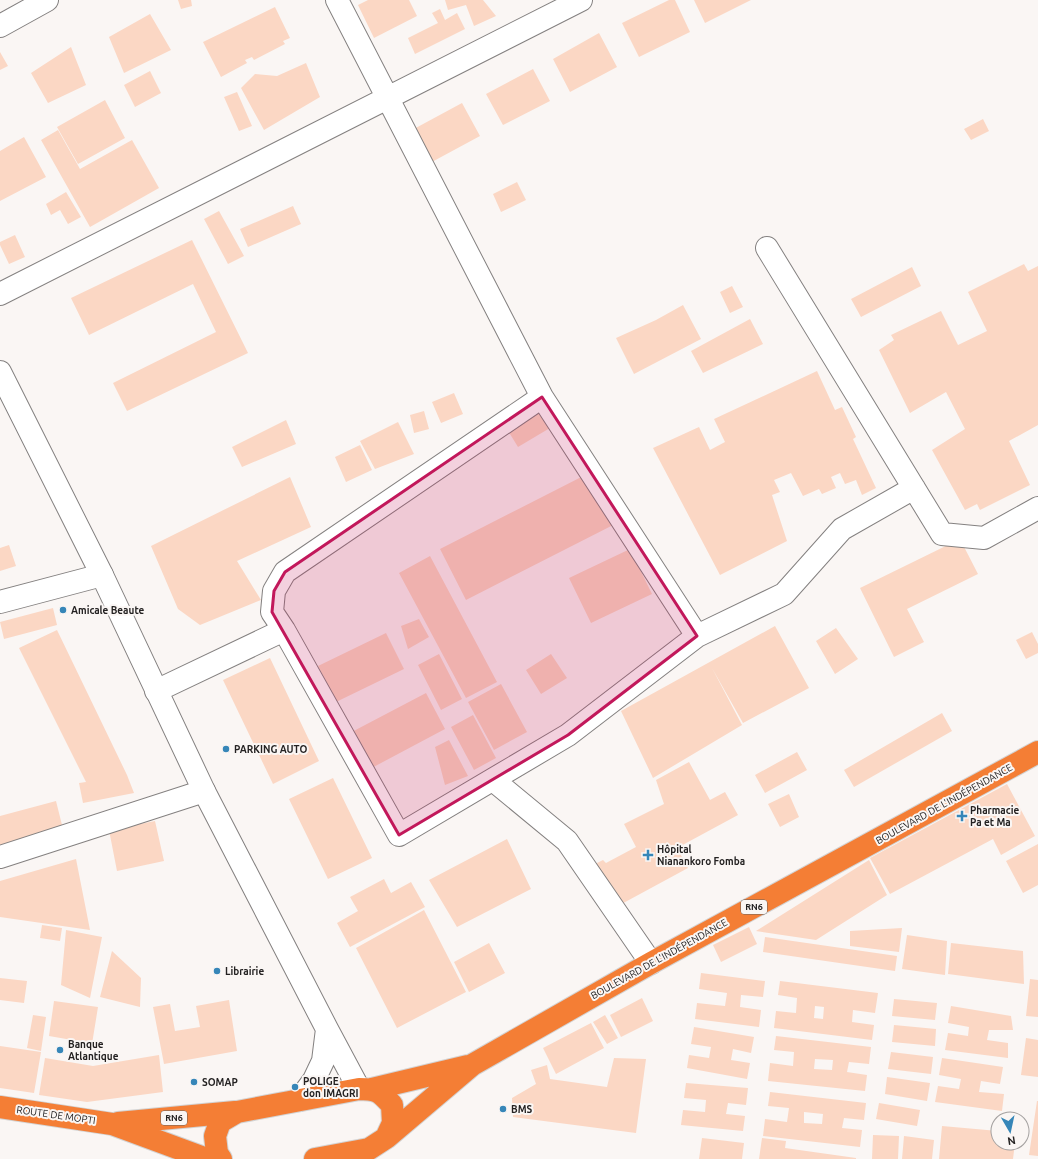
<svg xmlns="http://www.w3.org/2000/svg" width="1038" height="1159" viewBox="0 0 1038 1159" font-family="Ubuntu,sans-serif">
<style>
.building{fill:#fbd7c4;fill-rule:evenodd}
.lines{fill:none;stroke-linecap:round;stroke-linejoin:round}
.street-casing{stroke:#848180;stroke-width:24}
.secondary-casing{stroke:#848180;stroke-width:24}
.highway-casing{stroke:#d3d3d3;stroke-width:24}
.street{stroke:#fff;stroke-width:22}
.secondary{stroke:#fff;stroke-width:22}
.highway{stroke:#f47e35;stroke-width:22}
.marked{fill:#c2185b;fill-opacity:0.2;stroke:#c2185b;stroke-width:3;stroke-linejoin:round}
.poi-dot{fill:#3686b8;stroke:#faf6f4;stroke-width:1.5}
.labels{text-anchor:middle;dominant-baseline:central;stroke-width:4;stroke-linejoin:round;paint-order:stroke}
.shield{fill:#faf6f4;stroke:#646261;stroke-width:1}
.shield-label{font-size:9px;font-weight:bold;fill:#242222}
.poi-label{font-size:10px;font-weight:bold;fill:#242222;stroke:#faf6f4;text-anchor:start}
.street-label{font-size:10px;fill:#242222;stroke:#faf6f4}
</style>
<rect width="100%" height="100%" fill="#faf6f4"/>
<!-- building -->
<path class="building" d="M178,0H191L192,6L181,9Z
M368,0H409L417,16L374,38L358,5Z
M445,0H483L496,16L474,26L466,5L448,10Z
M669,0H675L690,32L639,57L622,23Z
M694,0H751L705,23Z
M275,7L290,38L283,41L285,44L254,60L252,57L245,60L247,63L221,77L203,42Z
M440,9L445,20L457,13L465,29L415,54L408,38L438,23L432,13Z
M150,14L171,50L124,73L109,37Z
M599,33L617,67L570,92L553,59Z
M71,47L86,85L48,103L31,73Z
M0,52L8,66L0,70Z
M306,63L320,97L264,130L241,88L255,74L277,76Z
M533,69L550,101L503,125L486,94Z
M150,71L161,93L135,107L124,85Z
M237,92L252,126L239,131L224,97Z
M105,100L125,138L78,164L57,127Z
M462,103L480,136L430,163L412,130Z
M983,119L989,131L971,140L964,129Z
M58,130L80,169L132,140L159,188L90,227L41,140Z
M24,137L46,177L0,201V151Z
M517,182L526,200L501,212L493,194Z
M66,192L81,217L68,224L60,210L51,215L46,204Z
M293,206L301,224L248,247L240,229Z
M219,211L244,256L228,264L204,219Z
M15,235L25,257L9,264L0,245V242Z
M192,240L248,353L127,411L113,383L216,332L193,284L89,335L71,298Z
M1024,264L1028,271L1038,266V425L1009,441L1030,485L980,510L977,504L965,510L932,450L965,429L946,392L910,413L879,350L894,340L891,335L941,311L958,345L987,331L968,292Z
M912,267L921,286L861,317L851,299Z
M732,286L743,307L730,313L720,292Z
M683,305L701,339L634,374L616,338L656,320Z
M750,319L763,344L703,373L691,351Z
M817,371L835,410L842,407L856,437L853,439L876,488L862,495L856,480L845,484L840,473L831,477L836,488L822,494L819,489L803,496L791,473L774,480L780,492L772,495L787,541L720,575L653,448L699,427L710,450L725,442L714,419Z
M454,393L463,414L441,423L432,402Z
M544,407L555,425L518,447L507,429Z
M424,411L429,429L414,433L410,415Z
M286,420L296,444L242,467L232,447Z
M398,422L414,454L375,469L360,441Z
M360,445L372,470L346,482L335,457Z
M597,469L623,520L466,600L440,549Z
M290,477L311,527L237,561L261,600L200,625L178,609L151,546Z
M960,539L978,574L907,609L924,642L894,657L860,588Z
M9,545L16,566L0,571V548Z
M630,549L652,594L591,623L569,578Z
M430,556L497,682L466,698L399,573Z
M53,608L57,625L4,639L0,622Z
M419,619L429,637L408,649L401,626Z
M775,626L809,688L743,723L712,668L742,725L653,778L621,711Z
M836,628L858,659L835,674L816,641Z
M57,630L127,775L134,793L83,803L79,783L86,782L19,648Z
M1032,632L1038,644V653L1026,659L1016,640Z
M386,633L404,669L336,702L318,666Z
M439,654L462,699L441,710L418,665Z
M551,654L567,678L541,694L526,670Z
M270,658L319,761L273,784L223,680Z
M501,684L527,732L494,750L468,702Z
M426,693L445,729L366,771L346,735Z
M942,713L952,731L854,787L844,770Z
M473,715L496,758L474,770L451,727Z
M449,740L468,776L445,785L435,747Z
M797,752L807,770L765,793L755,775Z
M689,762L710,800L725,792L738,815L677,848L688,868L616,907L593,865L603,860L606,863L636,847L624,824L664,804L656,780Z
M333,778L372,858L328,879L289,799Z
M1007,784L1035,836L1001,855L993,839L890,894L870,858Z
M789,794L799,817L780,827L768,804Z
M56,801L63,829L0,845V816Z
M155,821L164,861L117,871L109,830Z
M507,839L531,889L457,927L429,880Z
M1038,844V885L1023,893L1006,861Z
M76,859L90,930L0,917V881Z
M869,860L887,895L816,940L756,931Z
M384,879L391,893L411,882L425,907L350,947L337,923L358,911L350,897Z
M424,910L466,992L397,1028L356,948Z
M42,925L62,928L60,941L40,938Z
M749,927L757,944L721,962L713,945Z
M902,928L899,952L850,946V931Z
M66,930L102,937L90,998L61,985Z
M907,935L947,941L945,975L902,969Z
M765,937L897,956L895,971L763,952Z
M489,943L505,973L469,992L454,962Z
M951,943L1023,951L1024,984L948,974Z
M112,951L141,978L140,1007L100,997Z
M701,973L765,981L763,997L741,995L740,1007L761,1010L759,1027L695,1019L697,1003L725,1006L727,993L699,989Z
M0,978L27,981L24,1003L0,1000Z
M1030,979L1038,980V1017L1026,1016Z
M780,981L878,993L875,1013L853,1010L852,1022L874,1025L872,1040L774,1028L776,1011L796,1013L797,998L778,995ZM815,1006L824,1007L823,1019L814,1018Z
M642,998L653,1021L621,1037L610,1015Z
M894,999L937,1003L935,1020L892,1016Z
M229,1000L237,1051L164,1064L153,1007L170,1004L175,1031L200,1027L196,1006Z
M54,1001L98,1007L92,1044L72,1041V1040L49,1036Z
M951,1006L1011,1016L1013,1030H989L987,1040L1008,1043V1058L945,1050L948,1033L968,1036L969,1027L948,1023Z
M33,1015L46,1017L41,1051L27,1048Z
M605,1015L618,1038L607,1044L593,1022Z
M591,1023L604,1048L556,1074L543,1048Z
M894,1025L936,1029L935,1046L892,1042Z
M694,1027L754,1037L751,1053L733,1049L731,1060L750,1063L747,1079L687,1068L689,1055L709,1058L711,1047L691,1044Z
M776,1036L871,1047L869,1064L849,1062L847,1072L867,1075L865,1091L768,1081L770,1063L793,1066L794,1052L774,1050ZM815,1059L833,1060L832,1070L814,1069Z
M1026,1038L1038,1040V1077L1021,1075Z
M0,1046L41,1052L34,1093L0,1088Z
M891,1052L933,1057L931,1074L888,1069Z
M159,1055L163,1092L87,1102L39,1095L45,1058L93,1066Z
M614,1058L646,1059L636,1133L513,1117L512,1098L536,1084L531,1070L547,1065L550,1079L607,1087Z
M942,1058L1003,1067L1000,1084L981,1081L979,1092L1004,1094L1002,1111L935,1102L938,1086L959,1089L961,1079L939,1075Z
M887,1077L930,1083L927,1101L885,1094Z
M686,1083L748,1088L746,1105L728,1103L726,1114L745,1116L743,1131L681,1125L683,1110L705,1112L706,1100L684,1098Z
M770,1092L866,1103L864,1120L844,1118L842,1128L862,1130L860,1147L763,1136L765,1119L787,1122L789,1108L768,1106ZM804,1112L823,1114L822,1124L804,1123Z
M1037,1101H1038V1156L1029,1155Z
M879,1103L920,1110L917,1126L876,1119Z
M942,1126L998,1131V1143H1015L1013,1159H939Z
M873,1135L899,1136L898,1159H872Z
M904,1136L934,1140L932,1159H902Z
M702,1138L744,1143L742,1159H699Z
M762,1138L786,1141L785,1148L856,1158V1159H759Z"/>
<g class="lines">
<!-- street casing -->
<g class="street-casing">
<path id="street" d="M337,0L542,397L697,636
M0,26L47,0
M767,248L942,534L984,538L1038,508
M0,294L581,0
M542,397L285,572L274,591L272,612L284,630L399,835L568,735L697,636L784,594L842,529L914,488
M0,602L102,575
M156,691L284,630
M493,780L567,841L651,963
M0,857L204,791"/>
</g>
<!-- secondary casing -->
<g class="secondary-casing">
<path id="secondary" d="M0,372L102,575L204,791L327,1029L359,1089
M299,1100L314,1080L323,1061L327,1029"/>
</g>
<!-- highway casing -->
<g class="highway-casing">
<path id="highway" d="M372,1089L468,1066
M0,1107L112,1124L207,1159
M118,1123L235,1112
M386,1138L472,1065L651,963L1038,752
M221,1159L217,1153L215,1136L220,1122L237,1112L359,1089C378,1089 380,1092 392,1105L393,1123L386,1138L369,1149L315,1159"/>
</g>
<!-- street -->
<use href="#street" class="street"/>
<!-- secondary -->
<use href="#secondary" class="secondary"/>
<!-- highway -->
<use href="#highway" class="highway"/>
</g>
<!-- marked area -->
<path class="marked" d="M542,397L697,636L568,735L399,835L272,612L274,591L285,572Z"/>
<!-- markers -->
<g class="poi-dot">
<circle cx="63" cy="610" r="4"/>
<circle cx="226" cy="749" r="4"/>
<path d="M960 810h4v4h4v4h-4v4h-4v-4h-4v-4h4z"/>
<path d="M646 849h4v4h4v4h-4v4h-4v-4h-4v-4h4z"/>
<circle cx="217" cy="971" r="4"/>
<circle cx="60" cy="1050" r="4"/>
<circle cx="194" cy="1082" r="4"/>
<circle cx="295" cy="1087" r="4"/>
<circle cx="503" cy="1109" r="4"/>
</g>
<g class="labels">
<!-- shield labels -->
<g class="shield">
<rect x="741" y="900" width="26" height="14" rx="3"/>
<rect x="161" y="1111" width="26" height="14" rx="3"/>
</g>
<g class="shield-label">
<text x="754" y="907">RN6</text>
<text x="174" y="1118">RN6</text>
</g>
<!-- poi labels -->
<g class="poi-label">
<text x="71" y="610">Amicale Beaute</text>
<text x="234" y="749">PARKING AUTO</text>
<text x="970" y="810">Pharmacie<tspan x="970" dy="12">Pa et Ma</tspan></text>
<text x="657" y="849">Hôpital<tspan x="657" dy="12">Nianankoro Fomba</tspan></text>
<text x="225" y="971">Librairie</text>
<text x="68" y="1044">Banque<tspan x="68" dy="12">Atlantique</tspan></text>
<text x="303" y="1081">POLIGE<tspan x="303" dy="12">don IMAGRI</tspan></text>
<text x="202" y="1082">SOMAP</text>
<text x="511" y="1109">BMS</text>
</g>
<!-- street labels -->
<g class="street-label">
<text transform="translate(944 804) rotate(-29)">BOULEVARD DE L'INDÉPENDANCE</text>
<text transform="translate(659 959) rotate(-29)">BOULEVARD DE L'INDÉPENDANCE</text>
<text transform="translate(56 1115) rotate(8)">ROUTE DE MOPTI</text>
</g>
</g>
<!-- north arrow -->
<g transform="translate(1010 1131) rotate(171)"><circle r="19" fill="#faf6f4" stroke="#a4a1a0"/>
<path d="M0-3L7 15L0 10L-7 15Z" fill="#3686b8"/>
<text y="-6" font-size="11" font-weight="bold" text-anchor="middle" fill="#242222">N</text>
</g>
</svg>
